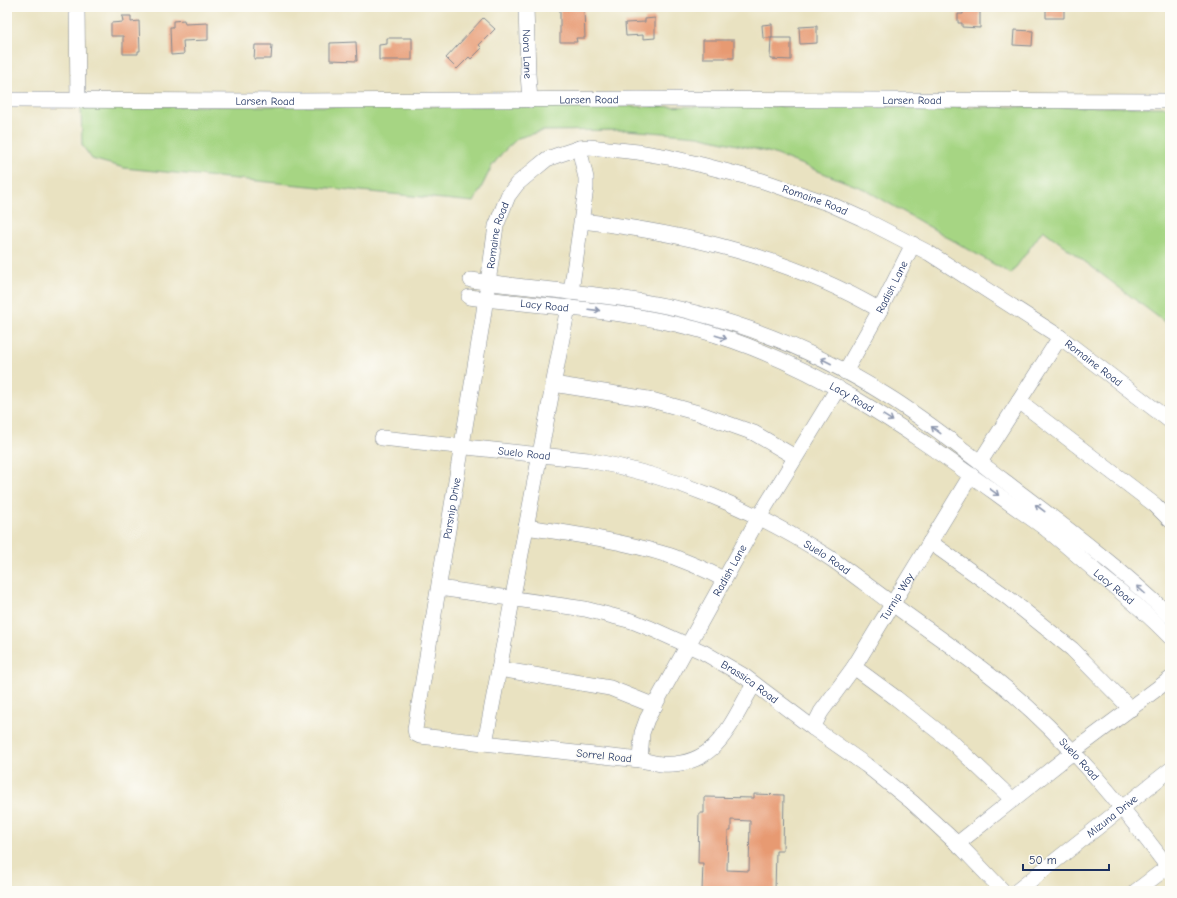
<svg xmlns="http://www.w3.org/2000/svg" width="1177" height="898" viewBox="0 0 1177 898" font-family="'Comic Neue',sans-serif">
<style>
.green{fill:#a6d583;stroke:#608270}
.building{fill:#e79a72;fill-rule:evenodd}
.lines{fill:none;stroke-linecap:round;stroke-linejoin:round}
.minor-casing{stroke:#828890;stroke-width:16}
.minor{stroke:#fff;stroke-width:15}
.oneway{stroke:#8d97ae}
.labels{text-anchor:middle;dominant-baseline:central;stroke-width:3.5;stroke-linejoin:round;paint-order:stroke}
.street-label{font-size:11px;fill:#1b2f5e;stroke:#fdfcf7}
</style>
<rect width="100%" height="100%" fill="#fdfcf7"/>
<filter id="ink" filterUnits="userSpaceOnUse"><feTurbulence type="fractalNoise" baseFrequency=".025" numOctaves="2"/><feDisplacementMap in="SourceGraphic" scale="8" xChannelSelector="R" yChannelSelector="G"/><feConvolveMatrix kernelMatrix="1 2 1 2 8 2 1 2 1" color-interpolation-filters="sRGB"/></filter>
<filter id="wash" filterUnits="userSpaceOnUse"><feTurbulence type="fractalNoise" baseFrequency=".012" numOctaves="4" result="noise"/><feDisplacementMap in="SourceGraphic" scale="16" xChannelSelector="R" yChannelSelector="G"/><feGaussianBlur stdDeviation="0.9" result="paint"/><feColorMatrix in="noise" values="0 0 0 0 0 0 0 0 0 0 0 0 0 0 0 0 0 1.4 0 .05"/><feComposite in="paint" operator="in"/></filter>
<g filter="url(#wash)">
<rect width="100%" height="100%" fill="#e9e2c1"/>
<!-- green -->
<path class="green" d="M163,106L1170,107V326L1043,230L1011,274L864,189L772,153L698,136L627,130L542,131L518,138L502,153L492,166L474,202L124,168L92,159L82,145L81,108Z"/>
<g id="blocks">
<!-- building -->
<path class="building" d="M560,7H584L585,38H576L577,42H560Z
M963,7H980V28L962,27V23H958V14H963Z
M1046,7H1064V18H1046Z
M122,16H131V22L139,21L140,51H138V54H123V36H111V23L123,22Z
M483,18L495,29L479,45L482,48L471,59L469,57L457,69L446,58Z
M655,18V38L643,39V35L626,36L625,23L645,22V19Z
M184,20L185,24L208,23V40L183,41L184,54L171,55L170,27H173V21Z
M772,24V38H763L762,25Z
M817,26V43L800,44L799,27Z
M1014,30L1033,31L1032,46L1013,45Z
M387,38H412V60H379V45L387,44Z
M771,38H791V60L770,59Z
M703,40H734V58H703Z
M356,42L357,61L330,60V43Z
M255,45H272L271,59H254Z
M754,794L784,795L783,851H776L775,891H702L703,863H698L699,813H704V797L754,798ZM731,820L750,821L749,871L727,870L728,831H731Z"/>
</g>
</g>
<g filter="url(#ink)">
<use href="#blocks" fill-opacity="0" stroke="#828890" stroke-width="1"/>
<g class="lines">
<!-- minor casing -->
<g class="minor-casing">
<g id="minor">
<path d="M77,7L78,100"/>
<path id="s1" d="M526,7L528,74L530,100"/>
<path id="s2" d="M7,100L295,101L638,99L1170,101"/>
<path d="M582,221C685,233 789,257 880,310"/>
<path d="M471,280C546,291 622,294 696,313C764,330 827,358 886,395C927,420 964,451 1003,480C1060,523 1118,566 1170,616"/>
<path d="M571,292L586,188V178L579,148"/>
<path id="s3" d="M469,297C545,307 621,309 696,329C810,360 902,426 997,494C1013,506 1030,517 1046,529C1065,544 1083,560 1101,576C1125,595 1149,615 1170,637"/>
<path id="s4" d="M845,372L880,310L913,244"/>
<path d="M553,384L648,399L698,413L754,433L795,457"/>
<path d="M1019,401L1155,505L1170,520"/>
<path id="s5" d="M382,438L588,460C676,476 751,508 827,556C851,572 874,591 898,608C932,633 968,657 1001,684C1066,737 1120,803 1170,870"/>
<path d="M980,462L1060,337"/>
<path d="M526,527C575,534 623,541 671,556C689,563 707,569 724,580"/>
<path d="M930,542L1007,597L1072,649L1131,709"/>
<path id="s6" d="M439,588L585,609L632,621L652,629L703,652L744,676L813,728L866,765L912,802L964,850L1003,891"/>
<path d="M854,667L896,698L954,744L1013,800"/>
<path d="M499,669L610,688L655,706"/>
<path id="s7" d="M754,684C730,724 717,768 661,764C654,763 647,761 640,760L420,736L416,734L415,729L483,318L496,226L508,196L517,184L536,168L547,159L558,155L579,148L589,147L638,152L668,157L702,165L763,181L830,204L861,218L929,253L1060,337L1170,421"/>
<path id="s8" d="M813,728L821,712L854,667L971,475"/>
<path d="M485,743L568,307"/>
<path id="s9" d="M640,760L642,733L647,719L759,517L838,388"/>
<path d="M957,844L1083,744L1170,679"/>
<path id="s10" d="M1017,891L1170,770"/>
<path d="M1136,891L1170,865"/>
</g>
</g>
<!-- minor -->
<use href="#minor" class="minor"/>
</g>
<!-- one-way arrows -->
<defs><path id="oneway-shaft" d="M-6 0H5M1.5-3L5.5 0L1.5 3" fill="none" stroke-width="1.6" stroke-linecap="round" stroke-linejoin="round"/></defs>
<g class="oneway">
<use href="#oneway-shaft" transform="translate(594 310) rotate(7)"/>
<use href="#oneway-shaft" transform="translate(721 337) rotate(17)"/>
<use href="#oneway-shaft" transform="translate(826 361) rotate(-153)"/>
<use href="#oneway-shaft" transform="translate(888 418) rotate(32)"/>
<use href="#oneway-shaft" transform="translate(936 430) rotate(-143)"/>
<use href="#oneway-shaft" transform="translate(994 492) rotate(36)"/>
<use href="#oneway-shaft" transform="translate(1040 508) rotate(-143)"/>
<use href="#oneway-shaft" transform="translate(1141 590) rotate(-138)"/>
</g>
</g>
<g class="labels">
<!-- street labels -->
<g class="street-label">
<text stroke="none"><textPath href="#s1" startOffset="47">Nora Lane</textPath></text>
<text stroke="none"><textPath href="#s2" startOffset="582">Larsen Road</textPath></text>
<text stroke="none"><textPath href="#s2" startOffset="905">Larsen Road</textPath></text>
<text stroke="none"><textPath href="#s2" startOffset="258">Larsen Road</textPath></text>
<text stroke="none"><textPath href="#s7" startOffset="1257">Romaine Road</textPath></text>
<text stroke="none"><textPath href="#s7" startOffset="885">Romaine Road</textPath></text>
<text stroke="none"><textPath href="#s4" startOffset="97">Radish Lane</textPath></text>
<text stroke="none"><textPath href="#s3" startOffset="76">Lacy Road</textPath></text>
<text stroke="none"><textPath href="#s7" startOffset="1581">Romaine Road</textPath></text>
<text stroke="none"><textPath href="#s3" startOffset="400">Lacy Road</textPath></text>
<text stroke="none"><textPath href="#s5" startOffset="143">Suelo Road</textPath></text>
<text stroke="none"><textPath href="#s7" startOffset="608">Parsnip Drive</textPath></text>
<text stroke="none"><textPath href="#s5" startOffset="467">Suelo Road</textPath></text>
<text stroke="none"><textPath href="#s9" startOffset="212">Radish Lane</textPath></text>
<text stroke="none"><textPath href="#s3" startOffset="724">Lacy Road</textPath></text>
<text stroke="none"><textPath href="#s8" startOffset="156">Turnip Way</textPath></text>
<text stroke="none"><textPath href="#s6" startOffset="329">Brassica Road</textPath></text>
<text transform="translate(604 756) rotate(6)">Sorrel Road</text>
<text stroke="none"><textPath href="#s5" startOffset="791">Suelo Road</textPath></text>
<text stroke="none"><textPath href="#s10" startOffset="121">Mizuna Drive</textPath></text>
</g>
</g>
<!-- margin -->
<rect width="1177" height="898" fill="none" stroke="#fdfcf7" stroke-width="24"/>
<!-- scale -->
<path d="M1023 864v6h86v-6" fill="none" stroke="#1b2f5e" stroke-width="2"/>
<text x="1029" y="864" font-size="12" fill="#1b2f5e" stroke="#fdfcf7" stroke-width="3" paint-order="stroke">50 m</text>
</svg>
